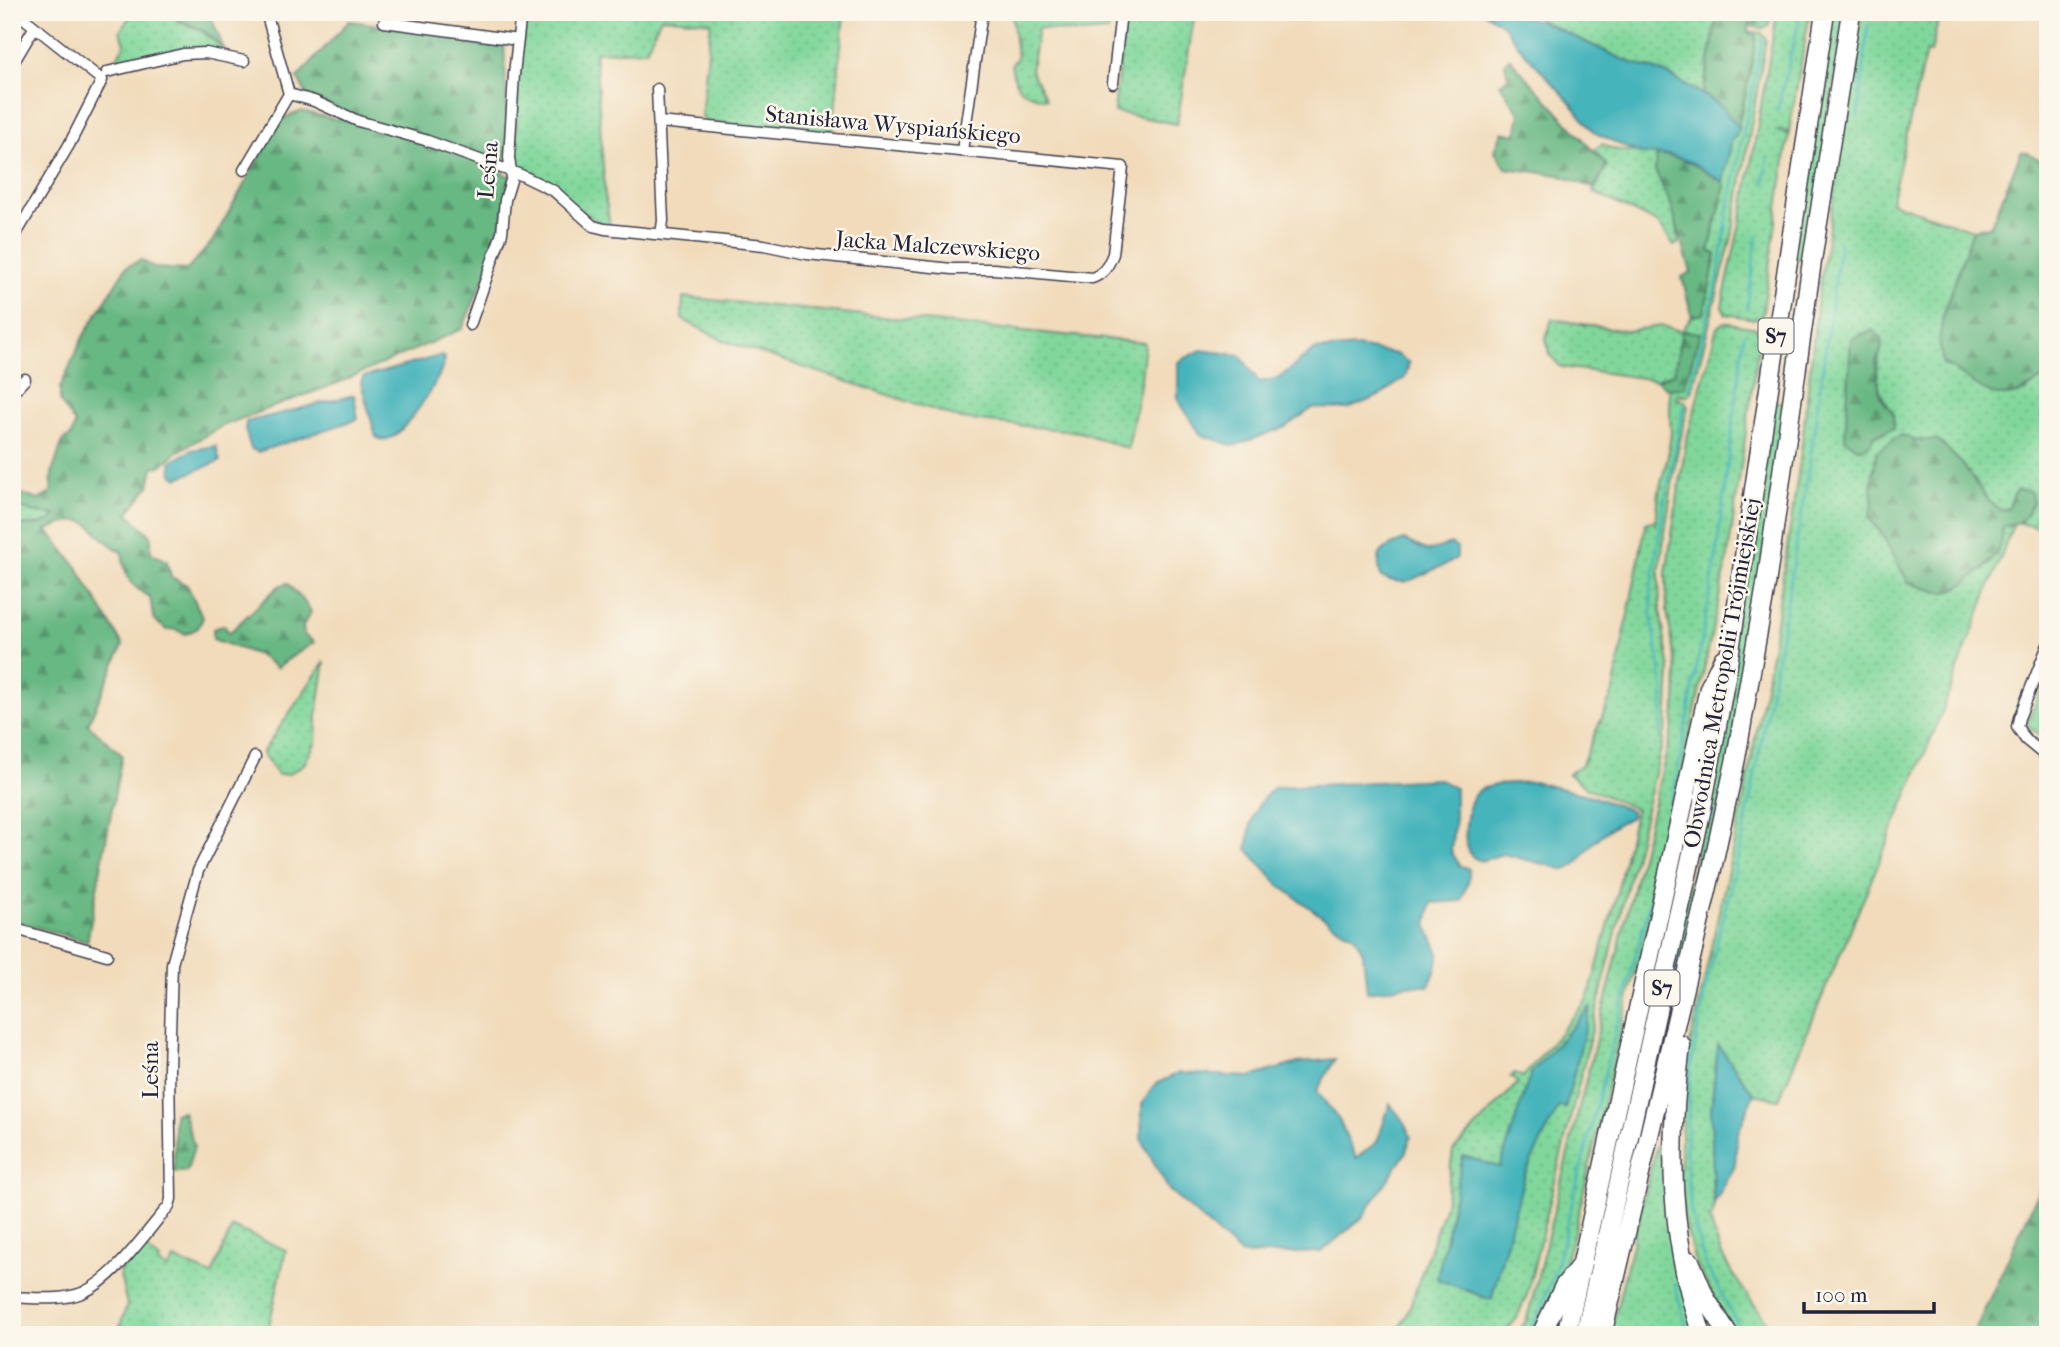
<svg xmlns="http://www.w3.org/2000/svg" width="2060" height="1347" viewBox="0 0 2060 1347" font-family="'IM FELL French Canon',serif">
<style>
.grass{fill:url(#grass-dots);stroke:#527c6b;stroke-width:2;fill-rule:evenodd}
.forest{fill:url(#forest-firs);stroke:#456d5f;stroke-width:2}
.water{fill:#44b4bb;stroke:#336b7b;stroke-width:2}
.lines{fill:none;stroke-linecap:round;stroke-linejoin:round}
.stream{stroke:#44b4bb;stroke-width:2.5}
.minor-casing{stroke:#413e4e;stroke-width:13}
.motorway-casing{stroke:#413e4e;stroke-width:21}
.minor{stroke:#fff;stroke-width:10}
.motorway{stroke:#fff;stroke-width:18}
.labels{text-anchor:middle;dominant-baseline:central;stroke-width:5;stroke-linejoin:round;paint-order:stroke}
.shield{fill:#fbf7ec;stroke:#636270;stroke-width:2}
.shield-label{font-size:21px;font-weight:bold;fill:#22223b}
.street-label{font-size:23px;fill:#22223b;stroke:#fbf7ec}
</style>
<defs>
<pattern id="grass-dots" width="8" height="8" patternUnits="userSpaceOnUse" patternTransform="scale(1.75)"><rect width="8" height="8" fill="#81d79b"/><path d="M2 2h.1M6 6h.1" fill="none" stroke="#6fb886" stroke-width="1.8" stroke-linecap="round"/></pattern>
<pattern id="forest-firs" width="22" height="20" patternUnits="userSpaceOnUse" patternTransform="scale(1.75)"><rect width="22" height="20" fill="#68b883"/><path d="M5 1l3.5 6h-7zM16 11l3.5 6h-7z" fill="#55956c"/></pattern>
</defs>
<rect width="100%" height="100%" fill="#fbf7ec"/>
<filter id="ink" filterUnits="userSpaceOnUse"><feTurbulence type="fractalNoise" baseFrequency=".0143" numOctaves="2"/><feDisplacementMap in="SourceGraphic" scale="14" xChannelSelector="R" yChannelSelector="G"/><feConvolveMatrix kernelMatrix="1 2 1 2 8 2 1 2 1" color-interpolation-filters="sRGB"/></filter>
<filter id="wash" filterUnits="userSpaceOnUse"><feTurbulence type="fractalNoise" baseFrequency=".00686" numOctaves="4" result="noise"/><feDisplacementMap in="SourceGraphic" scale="28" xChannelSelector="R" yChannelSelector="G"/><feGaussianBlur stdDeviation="1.57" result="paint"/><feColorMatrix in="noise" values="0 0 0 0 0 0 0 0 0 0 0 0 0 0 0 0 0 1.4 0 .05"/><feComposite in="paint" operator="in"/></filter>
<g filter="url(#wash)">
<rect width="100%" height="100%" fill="#f1dbbb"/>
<!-- grass -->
<path class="grass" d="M133,12H168L180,22L202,31L225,50L190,52L112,67L125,43L120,31Z
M526,12H844L833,135L707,122L701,117L711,22L661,17L646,50L595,52L605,195L610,226L600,224L524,171L516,161L517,73Z
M1012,12H1111L1108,31L1080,33L1038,28L1031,70L1046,99C1021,92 1016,92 1011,65L1017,58Z
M1125,12H1195L1177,124L1114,112Z
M1540,12H1718L1703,94L1665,73L1626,61L1539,20Z
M1759,12H1771L1769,25L1764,29L1749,26L1750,23L1757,24Z
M1777,12H1810L1789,132L1776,131L1789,134L1763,311L1761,317L1754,319L1726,314L1722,306L1744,205Z
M1830,12H1845L1807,260L1792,258Z
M1862,12H1940L1931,52L1926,51L1891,202L1973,230L1943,316V364L1959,370L1976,385L2025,392L2048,373V530L2020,523L2033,502L2016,491L2008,509L2000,511L1990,502L1962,464L1938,440H1914L1877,451L1871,487L1873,505L1869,518L1879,531L1978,572L1989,565L2001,528L2013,525L1938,722L1779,1099L1754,1094L1719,1047L1712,1176L1714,1209L1712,1217H1709L1720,1251L1731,1272L1776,1335H1734L1695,1262L1683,1216L1679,1176L1685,1067L1744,798L1772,649L1800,461L1818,298ZM1872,330L1882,347C1873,373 1876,391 1893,413L1885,433L1875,435L1847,417L1851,339Z
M1748,31L1762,33L1766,40L1732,236L1692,391L1687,396L1677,394L1676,398L1685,401L1688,406L1676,459L1659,572L1660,610L1670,670L1667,724L1527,1295L1516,1320L1500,1335C1465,1335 1431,1329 1396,1332L1407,1315L1445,1205L1453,1151L1518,1083L1510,1077L1515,1073L1523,1077L1588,999L1614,905L1636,809L1587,788L1568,774L1581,766L1613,692L1646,523L1655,520L1656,526L1659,491L1668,456L1671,433L1669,391L1667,389L1684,386L1699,333L1682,331L1674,373L1657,380L1561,367L1549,354L1546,338L1552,319L1626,331L1661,326L1682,331L1692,316L1704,314L1716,255L1709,251L1732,137L1736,136C1743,102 1753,69 1756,35L1748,34Z
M1602,144L1612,149L1657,155C1654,177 1663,184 1671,204C1676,216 1678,230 1679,243L1674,246L1659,224L1593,192L1607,166L1594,150Z
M683,297L1145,343L1141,379L1128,449L1080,432L961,419L724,341L682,319Z
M1724,322L1756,328L1760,335L1728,556L1653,911L1630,991L1574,1233L1557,1286L1532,1335H1516L1526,1321L1531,1304L1673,726L1676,704L1677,670L1667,611L1666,573L1686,442L1717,327Z
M1772,401L1787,403L1735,737L1597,1335H1590L1693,869Z
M12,505L32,512L57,515C44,528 29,525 12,525Z
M325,661L317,715L316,742L304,764L289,774L278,775L262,753Z
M2048,670V743L2027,725Z
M1713,691L1699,781L1577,1335H1569Z
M1666,1106L1665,1185L1696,1335H1610Z
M232,1227L286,1250L267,1335H117L127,1305L119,1271L142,1245L160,1260L159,1263L168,1269L174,1259L212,1275Z"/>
<!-- forest -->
<path class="forest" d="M169,12H209L224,49L203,30L180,21Z
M1718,12H1759L1757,24L1750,23L1748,33L1756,35C1753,66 1744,96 1738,127L1720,105L1703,94Z
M349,21L504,40L508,147L503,174L512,176L495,253L462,329L340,382L222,426L177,452L161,466L153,467L149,486L128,513L151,536V553L167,561L171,577L187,585L203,618L198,628L186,634L174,629L167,630L154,620L150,597C128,585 125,576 122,552C84,532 99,507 47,530L77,567L123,645L88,724L122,755L87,942L12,920V525C29,525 44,528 56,515L32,512L12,505V490L38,500L51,493L52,473L63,440L71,436L75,424L60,402V388L83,337L126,267L141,260L155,268L187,270L212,242L281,119L302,111L338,120L342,111L307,95L297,78Z
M1509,58L1607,166L1594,188L1559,175L1506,168L1495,151L1502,132L1516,135L1520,114L1500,84L1508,78L1505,63Z
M2021,152L2028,153L2048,165V373C2023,394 2006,406 1975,385C1962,376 1960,371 1943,364L1939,342L1943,316L1973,230L1991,225Z
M1657,155C1683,155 1702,169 1723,182L1725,186L1709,251L1716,254L1704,314L1692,316L1682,277L1691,272L1671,205L1655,170Z
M1873,330L1881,337L1882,347L1876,362L1880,396L1893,413L1894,428L1875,435L1867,447L1857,448L1845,439L1851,339Z
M1682,331L1700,333L1684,387L1667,389L1657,380L1674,373Z
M1901,435L1914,440H1938L1962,464L1990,502L2000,510L2008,509L2016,490L2030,491L2033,502C2018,527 2027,518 2002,528C2005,552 1989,563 1973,577C1965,583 1955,592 1944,592C1934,593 1918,585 1908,582L1880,531L1869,518L1873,505L1871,487L1877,451Z
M288,583C295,594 305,600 311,612L303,625L304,635L314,642C302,652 288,657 277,668L258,655L213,639V629L224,625L229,633L279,586Z
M183,1111L194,1146L187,1171L174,1172V1113Z
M2048,1171V1335H1973Z"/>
<!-- water -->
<path class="water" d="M1484,12H1516L1521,16L1539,20L1626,61L1665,73L1720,105L1738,127L1736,136L1732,138L1723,182L1693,163L1670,155L1641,154L1593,132L1571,103L1517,44L1504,26Z
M1358,347L1396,354L1409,363L1405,378L1379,396L1348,409L1313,408L1285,427L1234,446L1201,435L1178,400V362L1201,350L1240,355L1259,382L1279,378L1314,350Z
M439,356L445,357C444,376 411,421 397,434C393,438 388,439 382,440L376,437L361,383L363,377Z
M354,395L358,419L258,452L251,449L245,429L246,422Z
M216,446L220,461L178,478L172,474L171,462L192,450Z
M1404,540L1428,551L1451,544L1457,548V557C1450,565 1443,565 1433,570C1410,580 1407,587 1381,577C1374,552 1382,548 1404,540Z
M1439,779L1455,788V817L1451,851L1460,866L1469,869V879L1461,901L1431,903L1427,926L1439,953L1435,972L1429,986L1408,985L1367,992L1363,953L1354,935L1332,924L1279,885L1247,849C1251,822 1252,805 1275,787Z
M1534,782L1592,796L1632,811L1631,817C1616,824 1605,831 1593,843C1584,852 1579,865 1566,870L1503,854L1481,861C1476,859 1471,857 1468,851C1462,839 1467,796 1480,790C1495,782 1517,783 1534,782Z
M1591,1006L1565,1109L1559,1106L1525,1174L1491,1300L1437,1279L1463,1156L1500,1167L1531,1073Z
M1718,1045L1754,1094L1737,1135L1735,1166L1714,1204L1711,1110Z
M1335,1059L1317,1091L1339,1120L1356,1158L1377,1142L1390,1104L1404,1122L1411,1137L1405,1154L1362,1218L1321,1252L1242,1255L1169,1190L1141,1139L1142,1104L1155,1084L1179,1073L1250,1077L1297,1063Z"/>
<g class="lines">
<!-- stream -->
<path class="stream" d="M1869,20L1870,12
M1763,22L1764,12
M1777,112L1801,12
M1858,117L1868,25
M1764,183L1768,159
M1747,310L1757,236
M1689,389L1718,278L1730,200L1762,41
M1660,738L1664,692L1652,620L1651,590L1665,498L1684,406
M1675,1284L1688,1335
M1527,1335L1538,1315L1555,1271L1622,1005L1648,910L1681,755L1715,565L1744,335
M1556,1335L1558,1326
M1744,1335L1705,1264L1691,1212L1686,1157L1690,1071L1705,991L1744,832L1783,626L1809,467L1840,244"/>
</g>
</g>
<g filter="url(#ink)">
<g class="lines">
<!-- minor casing -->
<g class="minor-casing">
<path id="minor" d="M266,12L289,94
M384,22L518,40
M12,65L34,28
M107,72L183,54L206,53L244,61
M1113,83L1121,12
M657,89L663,221L661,234
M289,94L314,101L358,121L425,140L521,175L554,191L593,226L605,229L764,245L807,254L952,269H994L1092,278C1104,274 1108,266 1113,254L1123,167L659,122
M962,151L982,12
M244,170L289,94
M12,241L69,145L102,80L16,12
M470,325L502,233L505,200L512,177L509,158L514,74L521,12
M12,393L25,379
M2048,645L2019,718L2017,727L2026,740L2048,758
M12,928L107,955
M12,1297C34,1298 61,1301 82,1293C115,1279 146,1232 169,1206L171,1199L169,1069L172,964L198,871L255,757"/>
</g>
<!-- motorway casing -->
<g class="motorway-casing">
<path id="motorway" d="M1681,1045C1668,1147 1669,1236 1702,1335
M1690,1261L1706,1299L1729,1335
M1541,1335L1564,1286L1579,1267
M1566,1335L1709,688L1723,659
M1585,1335L1702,808L1727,671L1825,12
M1602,1335L1712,869L1736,758L1766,585L1812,261L1851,12"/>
</g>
<!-- minor -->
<use href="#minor" class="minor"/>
<!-- motorway -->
<use href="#motorway" class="motorway"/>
</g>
</g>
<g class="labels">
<!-- shield labels -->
<g class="shield">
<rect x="1758.5" y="318.5" width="35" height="35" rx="5"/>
<rect x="1644.5" y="970.5" width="35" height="35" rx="5"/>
</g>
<g class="shield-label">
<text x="1776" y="336">S7</text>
<text x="1662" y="988">S7</text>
</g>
<!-- street labels -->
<g class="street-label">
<text transform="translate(893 125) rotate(5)">Stanisława Wyspiańskiego</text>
<text transform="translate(488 170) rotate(-85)">Leśna</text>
<text transform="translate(938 246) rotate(4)">Jacka Malczewskiego</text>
<text transform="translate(1722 673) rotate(-80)">Obwodnica Metropolii Trójmiejskiej</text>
<text transform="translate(150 1070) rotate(-90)">Leśna</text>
</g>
</g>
<!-- margin -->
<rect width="2060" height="1347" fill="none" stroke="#fbf7ec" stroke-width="42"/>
<!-- scale -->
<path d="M1804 1302v10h130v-10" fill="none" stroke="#22223b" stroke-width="3.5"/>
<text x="1815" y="1302" font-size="21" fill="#22223b" stroke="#fbf7ec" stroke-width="5" paint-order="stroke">100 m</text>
</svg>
